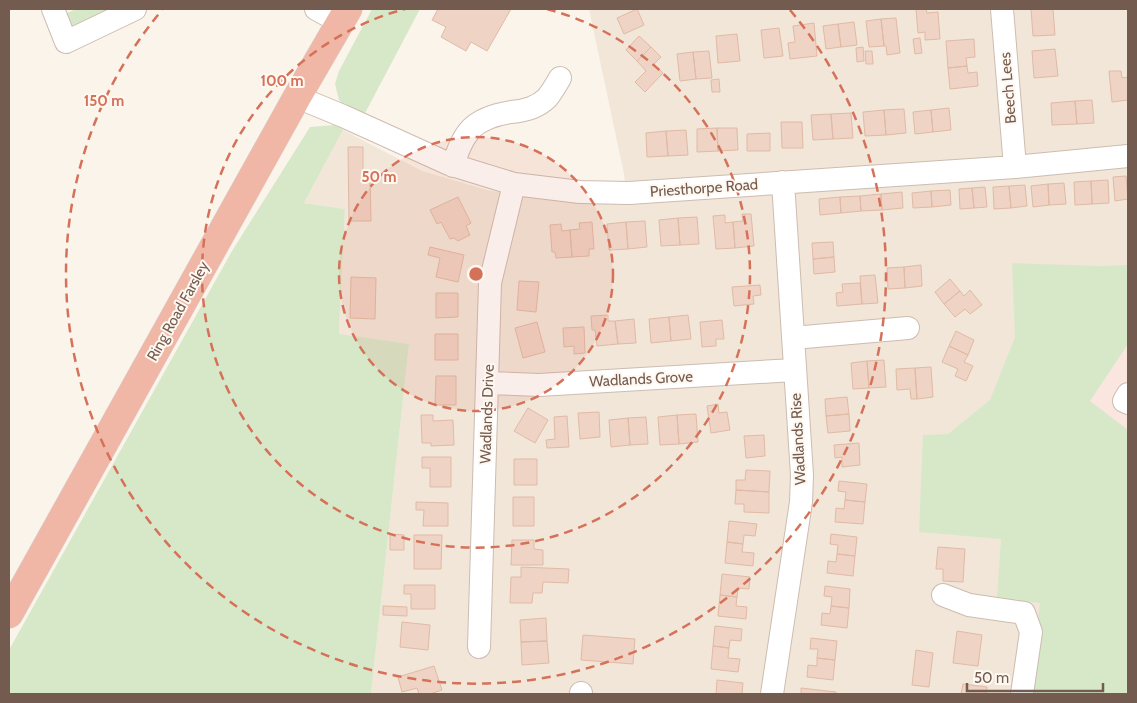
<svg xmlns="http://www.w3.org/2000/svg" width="1137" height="703" viewBox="0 0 1137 703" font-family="Cabin,sans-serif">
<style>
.residential{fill:#f2e6d9}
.commercial{fill:#fae6df}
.green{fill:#d7e8c9}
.building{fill:#efd3c4;stroke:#e0baa5}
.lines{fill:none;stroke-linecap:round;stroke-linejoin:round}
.minor-casing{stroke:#cdbcb1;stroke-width:24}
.highway-casing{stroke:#d8d1ce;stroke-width:29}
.minor{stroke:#fff;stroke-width:22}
.highway{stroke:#f0b7a6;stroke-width:28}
.ring{fill:none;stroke:#d67159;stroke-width:2.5;stroke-dasharray:9 6}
.labels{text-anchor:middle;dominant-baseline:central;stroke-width:4;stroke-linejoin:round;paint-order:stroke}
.street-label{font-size:15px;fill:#745b4f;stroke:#fef8f1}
.centre{fill:#d67159;stroke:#fef8f1;stroke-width:2.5}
.ring-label{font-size:15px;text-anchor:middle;font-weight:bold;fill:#d67159;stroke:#fef8f1;stroke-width:4;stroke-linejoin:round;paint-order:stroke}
</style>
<rect width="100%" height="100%" fill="#fbf4ea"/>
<!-- residential -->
<path class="residential" d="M589,9H1128V694H371L409,344L339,335L345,209L304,203L343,130L422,171L487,190L539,199L627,200L624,174Z"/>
<!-- commercial -->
<path class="commercial" d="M1128,344V430L1089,401Z"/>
<!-- green -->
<path class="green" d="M76,9H113L70,29L65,14Z
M372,9H420L364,115L349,110L339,100L335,84L339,71Z
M335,125L343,130L304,203L345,209L339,334L409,344L371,694H9V650L232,251L310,127Z
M1012,263L1102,266L1128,265V344L1090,401L1128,430V694H1028L1040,603L997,598L1001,539L919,532L923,435L948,434L990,400L1015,337Z"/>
<!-- building -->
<path class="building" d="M438,9H511L487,51L471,42L466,51L441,37L446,27L432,20Z
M637,9L644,25L624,34L617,18Z
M916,9H926L927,13L938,12L940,39L925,40V32L918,33Z
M1031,9H1053L1055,35L1033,36Z
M896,18L900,53L887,55L886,46H884L881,19Z
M881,19L884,46L869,47L866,21Z
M854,22L857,45L841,47L838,24Z
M814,23L817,56L790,59L788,43L795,42L793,26Z
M838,24L841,47L826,49L823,26Z
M779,28L783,56L764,58L761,30Z
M737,34L740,61L718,63L716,36Z
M639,36L651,47L637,61L626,50Z
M920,38L922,53L915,54L913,39Z
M974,39L975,57L966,58L967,66L948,68L946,41Z
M651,47L661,57L654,64L663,73L645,92L635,82L646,71L637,61Z
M863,47L864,61L857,62L856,48Z
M1055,49L1058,76L1034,78L1032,51Z
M709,51L712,78L696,79L693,52Z
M865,51H872L873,64H866Z
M693,52L696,79L680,81L677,54Z
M967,66L968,73L977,72L978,86L950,89L948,68Z
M1109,71H1121L1122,78L1128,77V100L1112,102Z
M719,79L720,92H712L711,80Z
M1092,100L1094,123L1077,124L1075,101Z
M1075,101L1077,124L1052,125L1051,103Z
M949,108L951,130L933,132L931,110Z
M904,109L906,133L886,135L884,110Z
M884,110L886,135L865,136L863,112Z
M931,110L933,132L915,134L913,112Z
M851,113L853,138L833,139L831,114Z
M831,114L833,139L813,140L811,115Z
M781,122H802L803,148H782Z
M717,128H737L738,150L718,151Z
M717,128L718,151L697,152V129Z
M686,130L688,155L668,156L666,131Z
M666,131L668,156L647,157L646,133Z
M770,133V151H747V134Z
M348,147H363V177H370L371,221H349Z
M1126,176L1128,199L1115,201L1113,177Z
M1108,180L1109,203L1092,204L1091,181Z
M1091,181L1092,204L1075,205L1074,182Z
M1064,183L1066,204L1049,205L1048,184Z
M1048,184L1049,205L1033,207L1031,186Z
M1025,185L1027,206L1011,208L1009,186Z
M1009,186L1011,208L994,209L993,187Z
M985,187L987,207L974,208L972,188Z
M972,188L974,208L960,209L959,189Z
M950,190L951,205L932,207L931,191Z
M931,191L932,207L913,208L912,193Z
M902,192L903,208L882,210L881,194Z
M881,194L882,210L861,211L860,196Z
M860,196L861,211L841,213L840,197Z
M458,197L471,223L466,226L470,235L458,241L454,238L450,239L441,222L437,224L430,210Z
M840,197L841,213L820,215L819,199Z
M742,214H751L754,246L735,248L733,222L743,221Z
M725,215V223L733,222L735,248L716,249L713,216Z
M697,217L699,244L680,245L678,218Z
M678,218L680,245L661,246L659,220Z
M645,221L647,247L628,249L626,222Z
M592,222L594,249H589V256L572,257L570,230L580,229L579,223Z
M626,222L628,249L609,250L607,224Z
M561,224L562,231L570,230L572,257L556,258L555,252H552L550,225Z
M833,242L834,257L813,259L812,243Z
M430,247L464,255L458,282L436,277L440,258L428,255Z
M834,257L835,272L814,274L813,259Z
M921,265L922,286L905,288L904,267Z
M904,267L905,288L888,289L887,268Z
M875,275L878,303L862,304L860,276Z
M351,277L376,278L375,319L350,318Z
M950,279L960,291L944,304L935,292Z
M519,281L539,282L536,312L517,310Z
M860,283L862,304L837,306L836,293L843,292L842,284Z
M760,285L761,295L753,296L754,304L734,306L732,287Z
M970,290L982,305L970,314L965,309L955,317L944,304L960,291L964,296Z
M436,293H458V317L436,318Z
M608,315V321H615L618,344L597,346L595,330H592L591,316Z
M688,315L691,339L671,341L669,317Z
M669,317L671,341L651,343L649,319Z
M634,319L636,343L618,344L615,321Z
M722,320L724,339H716V346L702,347L700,322Z
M537,322L545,352L523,358L515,328Z
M584,327L585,353L574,354V346L564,347L563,328Z
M956,331L974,340L968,355L949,346Z
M435,334H458V360H435Z
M949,346L968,355L964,362L973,366L966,381L955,376L958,369L942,362Z
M884,360L886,387L869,388L867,361Z
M867,361L869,388L853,389L851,363Z
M931,367L933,397L917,399L915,368Z
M915,368L917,399H911L910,389L897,390L896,369Z
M436,376H456V405H435Z
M847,397L849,414L826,416L825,399Z
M718,404L719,413L727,412L730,430L711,433L707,406Z
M528,408L548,420L535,443L514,431Z
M599,412L600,437L580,439L578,413Z
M696,414L698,442L679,444L677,415Z
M849,414L850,431L828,433L826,416Z
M421,415H433V421L453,420L454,445L431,446V443H422Z
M677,415L679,444L660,445L658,417Z
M567,416L569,447L547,448L546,440L555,439L554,417Z
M646,417L648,444L630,445L628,418Z
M628,418L630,445L611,447L609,420Z
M764,435L765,456L746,458L744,436Z
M859,443L860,465L842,467V457L835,458L834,445Z
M422,457H451V487H430V468H422Z
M514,459H537V485H514Z
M746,470L770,471L769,492L736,490V480H745Z
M839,481L867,484L865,502L845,500L846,492L838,491Z
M736,490L769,492V513L744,512V504H735Z
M513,497H534V526H513Z
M845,500L865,502L863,524L835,522L836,508L844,509Z
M416,502L448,503V526H423L424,510H416Z
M729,521L757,524L755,536L744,535L743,544L727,542Z
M390,534L404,535V550H390Z
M831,534L857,537L855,556L837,554L838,545L830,544Z
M414,535H442L441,569H414Z
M512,540H534V549L543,550V565H511Z
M727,542L743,544L742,552L754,553L753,566L725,563Z
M938,547L965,549L963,582L943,581V569H936Z
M837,554L855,556L853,576L827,573L828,561L836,562Z
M521,567L569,569L568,583L543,582L542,593H533L532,603H510L511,577H521Z
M722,574L750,577L749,589L738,588L737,597L720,595Z
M404,585H435V609H411V594H404Z
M825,586L850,589L849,608L831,606L832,597L824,596Z
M720,595L737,597L736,606L747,607L746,619L718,616Z
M383,606L407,607V616L383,615Z
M831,606L849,608L847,628L821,625L822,613L830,614Z
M546,618L547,641L521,642L520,620Z
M402,622L430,625L428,650L400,647Z
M715,626L742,629L741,641L730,640L729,648L713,646Z
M957,631L982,635L978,666L953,663Z
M583,635L635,639L633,664L581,660Z
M811,638L837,641L835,660L817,658L818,649H810Z
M547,641L549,663L522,665L521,642Z
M713,646L729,648L728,658L740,659L738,672L711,669Z
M916,650L933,653L929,687L912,685Z
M817,658L835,660L833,680L807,677L808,665L817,666Z
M434,666L442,690L430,694H419L417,688L402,692L398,677Z
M717,680L743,683L742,694H716Z
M963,684L987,687L986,694H961Z
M801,688L836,692V694H801Z"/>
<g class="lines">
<!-- minor casing -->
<g class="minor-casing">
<path id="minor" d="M53,9L66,42L135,9
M316,9L340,22
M1002,9L1015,167
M297,97L343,116L449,164L514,184L580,192L629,193L1015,167L1128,156
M453,166C463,131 474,118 511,112C524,111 538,107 547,98C552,92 556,85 560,78
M793,338L908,328
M488,383L539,385L794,370
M1128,394L1124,401L1128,403
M943,595L969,605L1024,613L1031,632L1022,694
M479,647L490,283L514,184
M581,694V693
M772,694L801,502L802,475L783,182"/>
</g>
<!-- highway casing -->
<g class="highway-casing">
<path id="highway" d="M9,614L297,97L348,9"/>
</g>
<!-- minor -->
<use href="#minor" class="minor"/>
<!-- highway -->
<use href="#highway" class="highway"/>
</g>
<!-- distance rings -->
<circle cx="476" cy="274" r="137" fill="#d67159" fill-opacity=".12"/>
<g class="ring">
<circle cx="476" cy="274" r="137"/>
<path d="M547 9A274 274 0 1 1 405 9"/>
<path d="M790 10A410 410 0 1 1 162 10"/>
</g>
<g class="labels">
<!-- street labels -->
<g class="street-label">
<text transform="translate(1008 88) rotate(-95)">Beech Lees</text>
<text transform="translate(704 188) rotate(-4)">Priesthorpe Road</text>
<text transform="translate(178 311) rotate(-61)">Ring Road Farsley</text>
<text transform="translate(641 379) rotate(-3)">Wadlands Grove</text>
<text transform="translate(487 414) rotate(-88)">Wadlands Drive</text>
<text transform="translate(798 439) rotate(-93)">Wadlands Rise</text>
</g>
</g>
<circle cx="476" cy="274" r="8" class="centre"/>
<g class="ring-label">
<text x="282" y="86">100 m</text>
<text x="104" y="106">150 m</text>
<text x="379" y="182">50 m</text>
</g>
<!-- border -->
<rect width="1137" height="703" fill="none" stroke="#745b4f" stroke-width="20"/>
<!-- scale -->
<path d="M967 683v8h136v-8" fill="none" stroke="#745b4f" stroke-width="2.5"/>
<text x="974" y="683" font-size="15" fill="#745b4f" stroke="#fef8f1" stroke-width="4" paint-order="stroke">50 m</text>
</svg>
